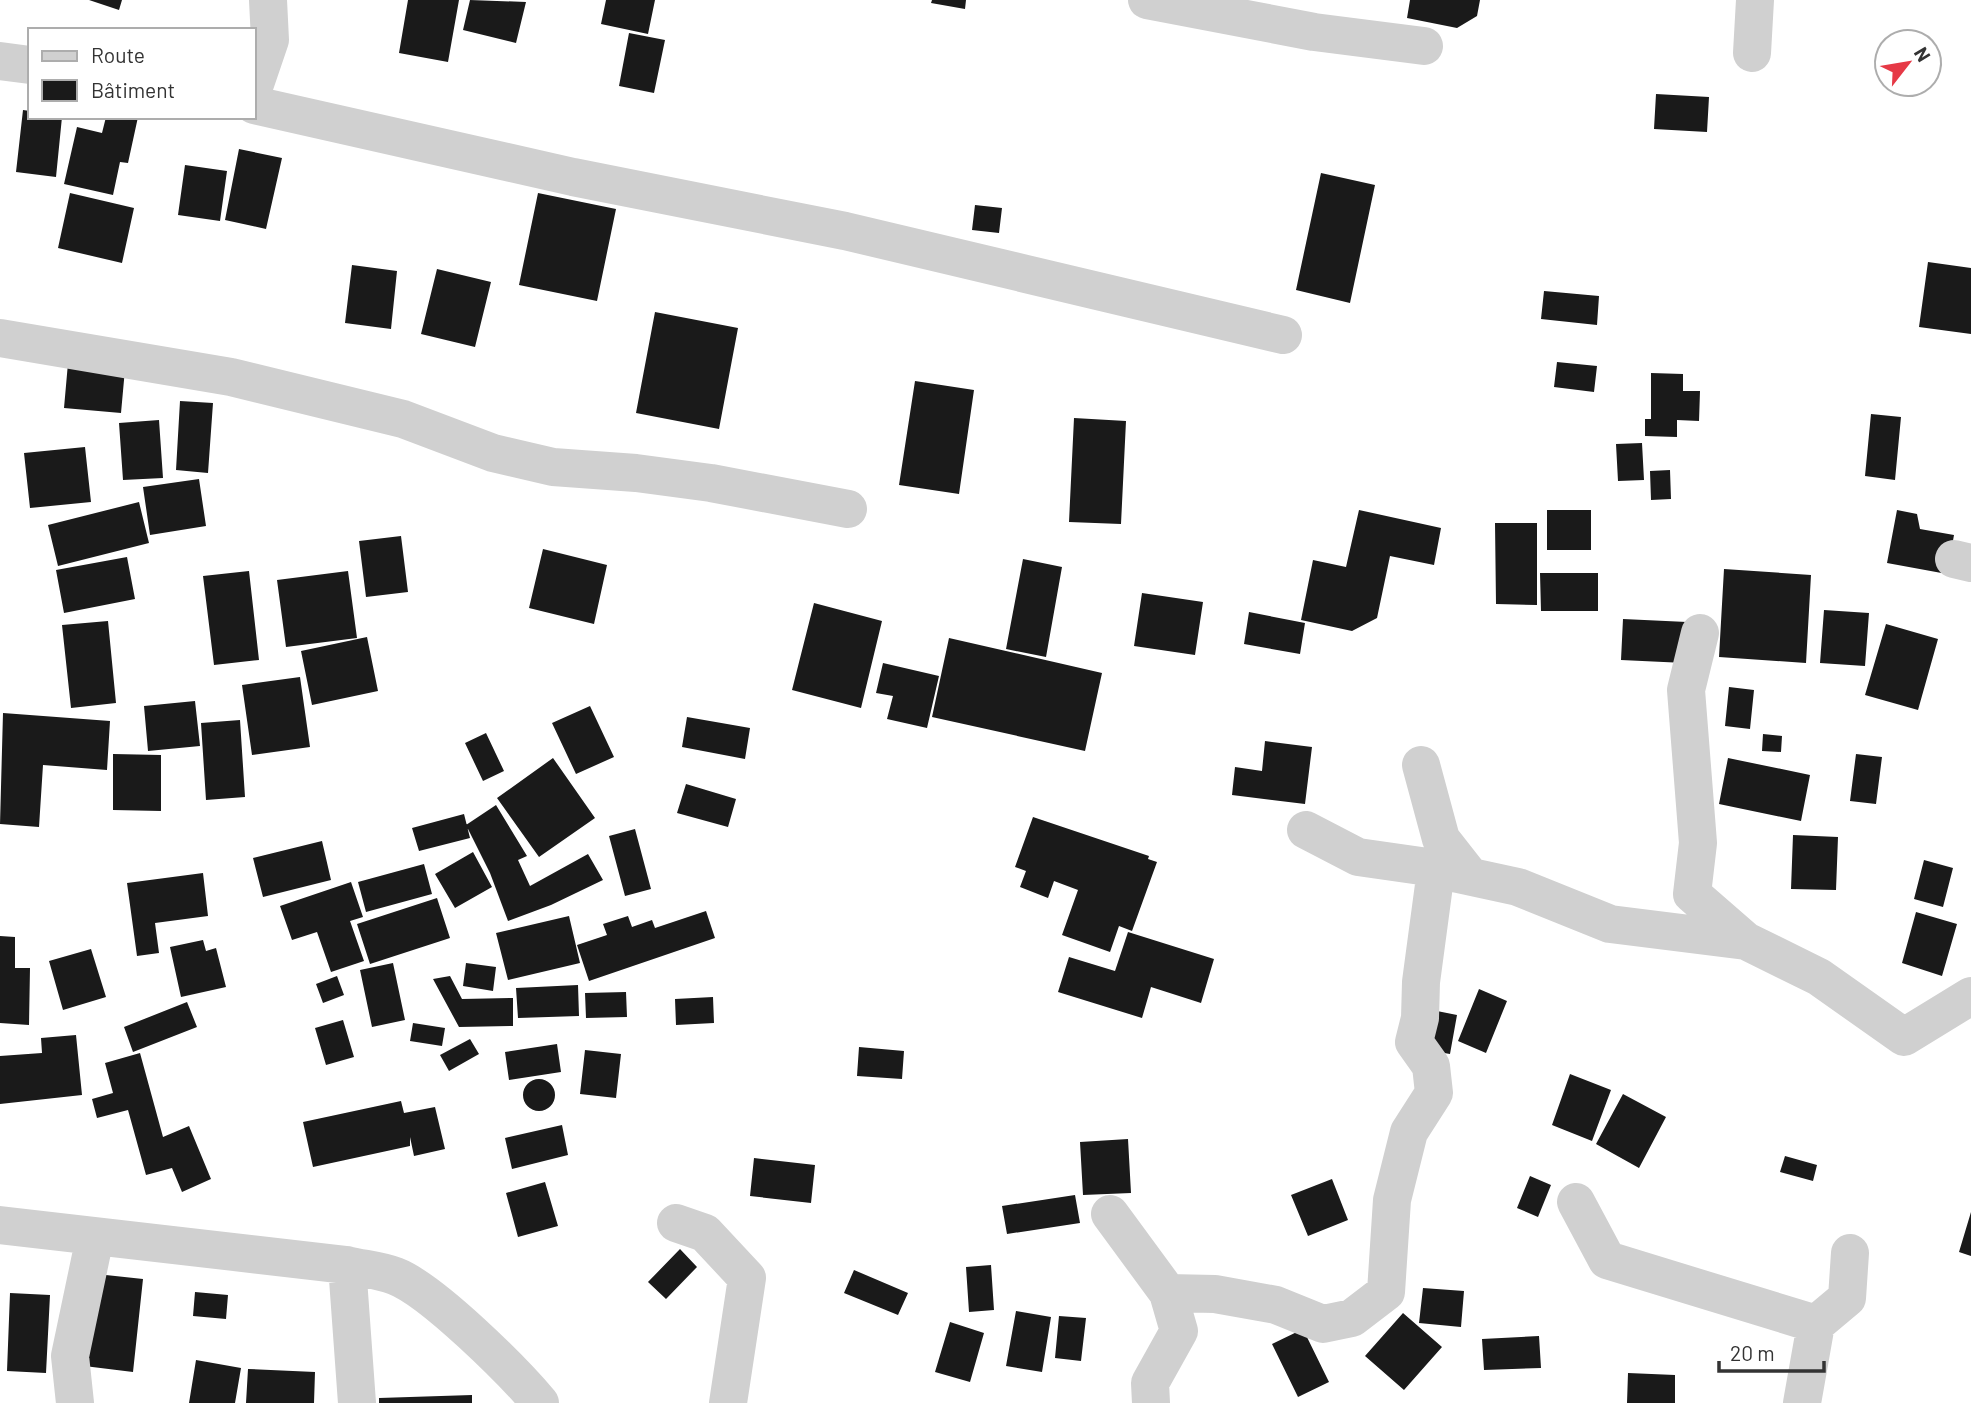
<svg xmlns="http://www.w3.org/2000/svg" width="1971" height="1403" viewBox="0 0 1971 1403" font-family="Barlow,sans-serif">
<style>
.building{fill:#1a1a1a}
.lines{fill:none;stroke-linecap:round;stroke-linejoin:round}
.minor{stroke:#d0d0d0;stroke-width:38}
</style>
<rect width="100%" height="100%" fill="#fff"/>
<!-- building -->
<path class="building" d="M89,0H122L119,10Z
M408,0H459L448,62L399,53Z
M470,0L526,2L516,43L463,30Z
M606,0H655L648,34L601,24Z
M932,0H966L965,9L931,3Z
M1410,0H1480L1477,16L1457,28L1407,18Z
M629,33L665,40L654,93L619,86Z
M1656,94L1709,97L1707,132L1654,129Z
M23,110L30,111V117H62L56,177L16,172Z
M106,117H138L128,163L120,162L113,195L64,184L77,127L102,133Z
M239,149L282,158L266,229L225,220Z
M185,165L227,171L220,221L178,215Z
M1321,173L1375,185L1350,303L1296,290Z
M70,193L134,208L122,263L58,248Z
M538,193L616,209L597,301L519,285Z
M975,205L1002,208L999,233L972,230Z
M1928,262L1971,268V334L1919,327Z
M352,265L397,271L391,329L345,323Z
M437,269L491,282L475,347L421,334Z
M1544,291L1599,296L1597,325L1541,319Z
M655,312L738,328L719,429L636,413Z
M1557,362L1597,366L1594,392L1554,387Z
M68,363L125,369L121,413L64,408Z
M1651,373L1683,374V391H1700L1699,421L1677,420V437L1645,436V419H1651Z
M915,381L974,390L959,494L899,485Z
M180,401L213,403L208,473L176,470Z
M1871,414L1901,417L1895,480L1865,476Z
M1074,418L1126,421L1121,524L1069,522Z
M159,420L163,478L123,480L119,423Z
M1642,443L1644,480L1618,481L1616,444Z
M85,447L91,502L30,508L24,453Z
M1670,470L1671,499L1651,500L1650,471Z
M199,479L206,526L150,535L143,487Z
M139,502L149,543L58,566L48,525Z
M1359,510L1441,528L1434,565L1390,556L1377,618L1352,631L1301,620L1313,560L1346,567Z
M1547,510H1591V550H1547Z
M1897,510L1917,514L1920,529L1954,535L1947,574L1887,563Z
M1495,523H1537V605L1496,604Z
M401,536L408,592L366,597L359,541Z
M543,549L607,565L594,624L529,608Z
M127,557L135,599L64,613L56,570Z
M1023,559L1062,567L1046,657L1006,649Z
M1724,569L1811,575L1806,663L1719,657Z
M249,571L259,660L214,665L203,576Z
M348,571L357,638L286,647L277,580Z
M1540,573H1598V611H1541Z
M1142,593L1203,602L1195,655L1134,646Z
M814,603L882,621L861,708L792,690Z
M1824,610L1869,613L1865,666L1820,663Z
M1249,612L1305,623L1300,654L1244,644Z
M1623,619L1687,622L1685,663L1621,660Z
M108,621L116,703L71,708L62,625Z
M1886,624L1938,639L1918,710L1865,695Z
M367,637L378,691L312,705L301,651Z
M949,638L1102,673L1085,751L932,717Z
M883,663L939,676L927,728L887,719L893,696L876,693Z
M300,677L310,747L252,755L242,685Z
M1729,687L1754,690L1750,729L1725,726Z
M195,701L200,746L148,751L144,706Z
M590,706L614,757L576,774L552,723Z
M3,713L110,721L107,770L43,765L39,827L0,824Z
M687,717L750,728L745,759L682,747Z
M240,720L245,797L206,800L201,723Z
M486,733L504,771L483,781L465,743Z
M1763,734L1782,736L1781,752L1762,751Z
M1265,741L1312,747L1305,804L1232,795L1235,767L1262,771Z
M113,754L161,755V811L113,810Z
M1856,754L1882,757L1876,804L1850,801Z
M553,758L595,818L539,857L497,798Z
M1728,758L1810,775L1801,821L1719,804Z
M686,784L736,799L728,827L677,813Z
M496,805L527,856L518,860L530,886L588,854L603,880L551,905L508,921L490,873L466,825Z
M464,814L470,838L419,851L412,828Z
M1033,817L1149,856L1148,859L1157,862L1132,931L1119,926L1110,952L1062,935L1078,890L1054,881L1048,898L1020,887L1026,871L1015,867Z
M635,829L651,889L625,896L609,836Z
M1793,835L1838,837L1836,890L1791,889Z
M322,841L331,880L263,897L253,858Z
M473,852L492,887L455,908L435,874Z
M1924,860L1953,868L1943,907L1914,899Z
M424,864L432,894L366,912L358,882Z
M203,873L208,916L155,923L159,953L137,956L127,883Z
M351,882L363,917L350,921L364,961L331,972L317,932L292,940L280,906Z
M437,898L450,938L370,964L357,924Z
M706,911L715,938L589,981L577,945L607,935L603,924L628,916L632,927L652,920L655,928Z
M1916,912L1957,924L1942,976L1902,963Z
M569,916L580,963L508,980L496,933Z
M1128,932L1214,959L1201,1003L1151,987L1142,1018L1058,992L1069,957L1115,971Z
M0,936L15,937V968H30L29,1025L0,1023Z
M203,940L206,951L216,948L226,987L181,997L170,947Z
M91,949L106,997L63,1010L49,961Z
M393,963L405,1020L372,1027L360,970Z
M466,963L496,967L493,991L463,986Z
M337,976L344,995L323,1003L316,984Z
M450,976L462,999L513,998V1026L459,1027L433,979Z
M578,985L579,1016L518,1018L516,988Z
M1479,989L1507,1001L1486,1053L1458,1041Z
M626,992L627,1017L586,1018L585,993Z
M713,997L714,1023L676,1025L675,999Z
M187,1002L197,1027L133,1052L124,1027Z
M1432,1010L1457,1015L1450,1054L1426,1050Z
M343,1020L354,1057L326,1065L315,1028Z
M413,1023L445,1028L442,1046L410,1041Z
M76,1035L82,1095L0,1104V1056L42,1053L41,1038Z
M470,1039L479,1054L449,1071L440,1055Z
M557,1044L561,1072L509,1080L505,1052Z
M859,1047L904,1051L902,1079L857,1076Z
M585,1050L621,1054L616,1098L580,1094Z
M140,1053L163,1137L189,1126L211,1179L182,1192L172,1168L146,1175L128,1110L97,1118L92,1099L113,1093L105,1063Z
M1570,1074L1611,1090L1592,1141L1552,1125Z
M523 1095a16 16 0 1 1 32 0a16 16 0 1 1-32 0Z
M1623,1094L1666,1117L1639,1168L1596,1144Z
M401,1101L404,1113L435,1107L445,1149L414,1156L410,1137V1146L313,1167L303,1122Z
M562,1125L568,1155L512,1169L505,1138Z
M1128,1139L1131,1193L1083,1195L1080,1142Z
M1785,1156L1817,1165L1813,1181L1780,1172Z
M754,1158L815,1165L811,1203L750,1196Z
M1530,1176L1551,1185L1538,1217L1517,1208Z
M1332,1179L1348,1220L1308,1236L1291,1195Z
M545,1182L558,1226L518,1237L506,1193Z
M1075,1195L1080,1223L1007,1234L1002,1206Z
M1971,1212V1256L1959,1252Z
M680,1249L697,1267L666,1299L648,1282Z
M991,1265L994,1310L969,1312L966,1267Z
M854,1270L908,1293L898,1315L844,1293Z
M78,1272L143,1279L133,1372L68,1364Z
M1423,1288L1464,1291L1461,1327L1419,1323Z
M195,1292L228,1295L226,1319L193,1316Z
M10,1293L50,1295L46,1373L7,1371Z
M1016,1311L1051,1317L1042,1372L1006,1366Z
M1403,1313L1442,1347L1404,1390L1365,1356Z
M1059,1316L1086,1318L1081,1361L1055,1358Z
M950,1322L984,1333L970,1382L935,1372Z
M1303,1329L1329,1382L1298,1397L1272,1344Z
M1539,1336L1541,1368L1484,1370L1482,1339Z
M196,1360L241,1368L235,1403H189Z
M248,1369L315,1372L314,1403H246Z
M1628,1373L1675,1375V1403H1627Z
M472,1395V1403H379V1398Z"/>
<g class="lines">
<!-- minor -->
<path class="minor" d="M1147,0L1314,32L1424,46
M1752,53L1755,0
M0,61L30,65
M254,87L270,40L268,0
M254,105L573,177L845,231L1283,335
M0,338L231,377L403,419L493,453L553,467L636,473L711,483L848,509
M1954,559L1971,563
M1700,633L1686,690L1698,843L1692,894L1746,941L1819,977L1904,1037L1971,996
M1421,765L1441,839L1470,876
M1306,830L1358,857L1421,866L1518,887L1610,924L1746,941
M1576,1202L1607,1260L1816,1324L1802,1403
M1110,1214L1168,1293
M676,1223L705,1233L747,1278L728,1403
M0,1225L347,1265C362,1269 380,1270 395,1276C432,1290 513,1371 540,1403
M347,1265L357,1403
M1816,1324L1847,1298L1850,1253
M75,1403L70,1356L95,1237
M1151,1403L1150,1383L1179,1331L1168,1293L1215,1294L1276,1305L1323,1324L1352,1318L1386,1292L1392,1200L1409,1132L1434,1093L1431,1066L1414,1042L1420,1018L1421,982L1434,885L1440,870"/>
</g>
<!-- legend -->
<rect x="28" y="28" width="228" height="91" fill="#ffffff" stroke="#adadad" stroke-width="2"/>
<rect x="42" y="51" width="35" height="10" fill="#d0d0d0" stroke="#adadad" stroke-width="2"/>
<text x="91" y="63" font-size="21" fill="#333333">Route</text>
<rect x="42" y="80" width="35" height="21" fill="#1a1a1a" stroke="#adadad" stroke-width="2"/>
<text x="91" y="98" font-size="21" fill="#333333">Bâtiment</text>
<!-- north arrow -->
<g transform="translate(1908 63) rotate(59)"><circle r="33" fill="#ffffff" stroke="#adadad" stroke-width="2"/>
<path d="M0-5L12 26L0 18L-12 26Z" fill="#e63946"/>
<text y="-10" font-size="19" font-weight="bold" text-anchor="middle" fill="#333333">N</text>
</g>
<!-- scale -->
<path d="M1719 1361v10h105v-10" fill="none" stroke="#333333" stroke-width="3.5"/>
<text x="1730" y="1361" font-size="21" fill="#333333" stroke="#ffffff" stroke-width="5" paint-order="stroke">20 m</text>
</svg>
